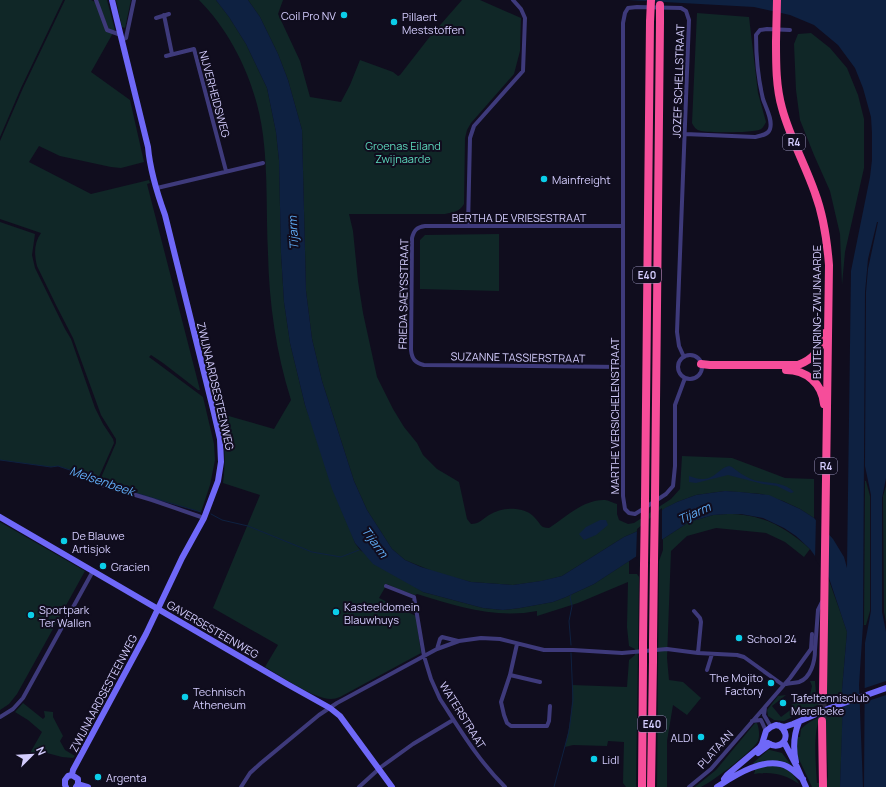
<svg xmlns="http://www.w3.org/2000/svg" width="886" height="787" viewBox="0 0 886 787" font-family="Manrope,sans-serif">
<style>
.green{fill:#102727}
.water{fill:#0e2141}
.pier{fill:#100d1e}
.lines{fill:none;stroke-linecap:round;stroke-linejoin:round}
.stream{stroke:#0e2141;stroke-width:1}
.highway-tunnel{stroke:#2d2a3f;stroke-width:8;stroke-dasharray:8 4;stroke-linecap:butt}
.street{stroke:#3e3a7b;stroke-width:4}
.secondary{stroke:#6f68f8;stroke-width:6}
.highway{stroke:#f64d9a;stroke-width:8}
.highway-bridge{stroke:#f64d9a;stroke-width:8}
.poi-dot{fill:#0bcee9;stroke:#100d1e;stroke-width:1.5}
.labels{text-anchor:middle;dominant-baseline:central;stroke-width:4;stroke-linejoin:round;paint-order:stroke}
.shield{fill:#100d1e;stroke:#9893ba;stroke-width:1}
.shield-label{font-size:10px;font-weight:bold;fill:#d3ccfd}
.poi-label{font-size:11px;fill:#d3ccfd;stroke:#100d1e;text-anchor:start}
.street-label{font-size:11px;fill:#d3ccfd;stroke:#100d1e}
.park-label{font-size:11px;fill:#5dd8bc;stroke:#100d1e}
.water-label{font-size:12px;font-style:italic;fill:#60adf7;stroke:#100d1e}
</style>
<rect width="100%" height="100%" fill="#100d1e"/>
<!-- green -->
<path class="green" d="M0,0H63L21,88L0,137Z
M65,0H91L95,2L103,22L113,33L91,72L130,100L144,162L121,168L111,167L60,156L39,146L29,162L91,194L149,180L150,183L147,184L200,390H198L163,363L151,355L149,357L203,397L214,444L215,460L210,485L201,512L108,485L100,480L116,443V439L101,415L73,338L56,305L37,266C34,254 34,243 41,233L0,219V141L23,88Z
M97,0H107L115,30H109Z
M116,0H131L125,28L122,27Z
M199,0H216L229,17L246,44L267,88L276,132L279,160L281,253L284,302L290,343L305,405L355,543L360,550L423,592L483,608L503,610L520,608L553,602L566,597L594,584L629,561V574H637L639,577L636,787H626L623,783L624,742L608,741L607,746L573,745L565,747C570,726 573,706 572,685L627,687L629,660L635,655V649L629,646L627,627L628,582L578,603L537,616V611C496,619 456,606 417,594L415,595L400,590L387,584L379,598L416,616L421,653L340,697C337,698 334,699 331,699C314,699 281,676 265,667L278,645L213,608L260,495L223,483C226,459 225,436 218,413L274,429L291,400C276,352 269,303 268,253C266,214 268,174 263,135C257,87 234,35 199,0Z
M248,0H283L278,14L300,61L310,97L341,102L350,85L360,60L393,72L398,76L400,75L428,39L462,0H480L521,18L520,51L514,74L471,123L467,130L465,138L464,204C459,212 454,212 445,214H349L353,231L358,281L363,313L377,377L393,409L404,427L417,443L423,455L437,469L459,482L467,519L471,524C479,524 483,519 489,515C497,510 507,508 516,509C524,510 530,512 535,518C541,524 540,528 549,528C566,517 584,499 605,500C608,500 613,503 617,504V514L619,520L628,524L634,523L671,499L680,489L682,456L732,458L785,478L814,479V518L800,509L783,501L762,494L725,491L696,495L677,502L666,508L638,531L624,537L562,576L542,581L513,585L471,582L437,573L405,560L392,549L367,510L354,481L322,381L312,339L306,291L302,130L288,80L278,54L260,17Z
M697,13L749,17L758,93L766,122C765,124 763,128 761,129C756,133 709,133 701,131C696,130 694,127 692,123Z
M811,33L830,48L847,68L858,95L864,119V168L845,252L842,285L840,234L830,191L814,155L800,120L796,90L794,44L798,34Z
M0,222L35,234L32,255L35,268L65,329L71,339L95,408L103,424L113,439L114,443L98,479L58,466L51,467L0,460Z
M499,234V291L420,289V240L425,235Z
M865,481H866L870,496V611L866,625H864Z
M886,486V622L884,612L883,496Z
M727,514C762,514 784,526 810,549L804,557L785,542L766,533L716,528L687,536L671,551L667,658L669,680L683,682L701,698L687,715L673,705L667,741V787H657L659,561L663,550V539L689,522L713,515Z
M0,522L85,571L17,694L9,704L0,710Z
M827,575L841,614L847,632L842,690L843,696L813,707L784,721L774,720L768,716L767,710L778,696L786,695L772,706L781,717L793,708L791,705L796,702L797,703L810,695L812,686L810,681H815L816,694L819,699L823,700L826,694L827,681H825Z
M23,703L43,719L45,717L44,711L53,712V717L63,736L60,741L65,750L75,756L73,758L62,757L47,753H30L42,732L28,720L15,712Z
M843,709L840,787H826L828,776L826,724L819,721C813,733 816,768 817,783H819V787H812L797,755V737H800L801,729C811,718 829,714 843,709Z
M755,723H757C759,728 760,736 758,741C753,751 712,782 701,787C700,787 697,787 695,787L716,770Z
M768,750H770L782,753L794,769L791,767L754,765L753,763Z
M763,766C782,766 790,766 799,784C786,774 770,771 754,774L755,771V767Z"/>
<!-- water -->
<path class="water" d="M216,0H248L260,17L278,54L288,80L302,130L306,291L312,339L322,381L354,481L367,510L392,549L405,560L421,567L471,582L513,585L541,581L562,576L624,537L638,531L665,508L677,502L696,495L725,491L740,492L769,495L800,509L814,518L833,539L844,557L847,568L851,271L870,177L872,160V133L871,117L863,88L855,68L838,45L814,25L790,15L754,7L628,0H886V478L882,498V612L886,632V787H864L865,643L871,611V495L865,466L866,292L868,269L878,222H877L868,259L865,292L863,625L859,685L863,787H840L843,699L842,690L847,632L830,581L825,570L810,549L796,536L784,528L763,518L741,514H727L713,515L689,522L594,584L566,597L553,602L520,608L503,610L483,608L423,592L373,564L355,543L332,489L305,405L290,343L284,302L281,253L279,160L276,132L267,88L246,44L229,17Z
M729,466L732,467C738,472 744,476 751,479C766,485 782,480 794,492L791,493L777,486L763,484L728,475L696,483L689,482V476C693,477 697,479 702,479C714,480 719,468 729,466Z
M600,520H606L608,525L596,535L584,540L579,534L586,527Z"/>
<!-- pier -->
<path class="pier" d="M662,508V542L636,559L637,529Z
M816,517L828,529L823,571L815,559Z
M886,681V695L862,703V689Z"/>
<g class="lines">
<!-- stream -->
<path class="stream" d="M0,460L51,467L58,466L102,481L107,484
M136,493L201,512
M211,514L222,520L248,526L312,552L341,557L359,550
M571,645L569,621L572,606L570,597L571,595
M554,787L569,731L573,700L571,653"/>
<!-- highway-tunnel -->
<path class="highway-tunnel" d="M822,721L823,694"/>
<!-- street -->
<path class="street" d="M96,0L107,30L121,35
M164,15L172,54
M156,18L169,14
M122,40L126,38L134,0
M166,56L194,49L226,171
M685,134L755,137C760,136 768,135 770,129C773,120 766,108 763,99C758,78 756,57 756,35L760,30L767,29L790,30
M157,188L263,163
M468,226L470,138L474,126L523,71L525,18L521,9L513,0
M623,226H425C417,227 414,230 412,238L411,350C412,359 415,363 424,365L623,367
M678 367a12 12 0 1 1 24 0a12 12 0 1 1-24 0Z
M684,357L679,346L677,332L689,20L686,11L681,8L637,7L628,8L625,13L623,23V496L625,509L629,513L635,514L643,509L666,494L673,486L675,466V405L685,378
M102,485L152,500L204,518
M386,586L414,597L424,656L431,679L440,699C461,731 478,760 505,787
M694,611L700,618L701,622L698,653
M517,644L510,675L501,702L504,715L507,723L511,726H547L549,721L550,706
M437,649L440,639L442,637L458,641
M815,650L818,610L822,602
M707,670L712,654
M510,675L540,682
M786,684C790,683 795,683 799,682C811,678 815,661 815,650L812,647
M765,707L764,715L771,727
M0,717L13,709L23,698L93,571
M752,721L761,720L766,731
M241,787L250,773L261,763L319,715L337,703L437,649L459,641L481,638L500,639L544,650H573L622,653L667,649L698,653L737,655L744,657L783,685
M359,787L381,767L413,744L453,720
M689,787L711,769L790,678L811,649L812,634"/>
<!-- secondary -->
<path class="secondary" d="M0,517L287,684L330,708L340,716L392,787
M784,742L797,767L806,787
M768,743C781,752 793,736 780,726
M758,753L770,744
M796,762C793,749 794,734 799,722
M72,775L73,770L146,634L182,558L204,518L218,481L221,462L220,439L214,413L165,215C157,193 150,170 148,147L112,0
M72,775L78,779V784L76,787
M724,779L727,775L760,747L762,744L766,731L771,727L776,725L784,727L793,724L830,708L886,688
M78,784L88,787
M66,787L65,785V780L68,776L72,775
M717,787C735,775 766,755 788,767C794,770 797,775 803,779"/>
<!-- highway -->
<path class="highway" d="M776,42C776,64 776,87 782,108C790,138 805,164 815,193C824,217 827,240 829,265L823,694
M701,364L710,365H798C814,359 821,349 825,333
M786,370C806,370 822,383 824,404
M655,497L660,22
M645,502L650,22
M653,642L654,561
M643,644L644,565
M822,721L823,787
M642,787L643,664
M651,787L653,661"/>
<!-- highway-bridge -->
<path class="highway-bridge" d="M650,22L651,0
M660,22V5
M776,42L777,0
M654,561L655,497
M644,565L645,502
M653,661V642
M643,664V644"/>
</g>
<!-- markers -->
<g class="poi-dot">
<circle cx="344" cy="15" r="4"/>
<circle cx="394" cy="22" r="4"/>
<circle cx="544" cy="179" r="4"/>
<circle cx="64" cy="541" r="4"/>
<circle cx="103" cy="566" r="4"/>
<circle cx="336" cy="612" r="4"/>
<circle cx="31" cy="615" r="4"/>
<circle cx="739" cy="638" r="4"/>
<circle cx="771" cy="683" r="4"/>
<circle cx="185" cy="697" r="4"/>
<circle cx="783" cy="703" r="4"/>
<circle cx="701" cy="737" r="4"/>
<circle cx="594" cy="759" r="4"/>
<circle cx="98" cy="777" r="4"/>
</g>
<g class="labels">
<!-- shield labels -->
<g class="shield">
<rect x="783" y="134" width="22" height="16" rx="3"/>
<rect x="633" y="267" width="28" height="16" rx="3"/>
<rect x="815" y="458" width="22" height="16" rx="3"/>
<rect x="638" y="716" width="28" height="16" rx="3"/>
</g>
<g class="shield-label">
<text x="794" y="142">R4</text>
<text x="647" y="275">E40</text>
<text x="826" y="466">R4</text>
<text x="652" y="724">E40</text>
</g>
<!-- poi labels -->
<g class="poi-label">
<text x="336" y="15" text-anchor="end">Coil Pro NV</text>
<text x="402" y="16">Pillaert<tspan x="402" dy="13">Meststoffen</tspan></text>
<text x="552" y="179">Mainfreight</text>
<text x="72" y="535">De Blauwe<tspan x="72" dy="13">Artisjok</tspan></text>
<text x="111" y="566">Gracien</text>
<text x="344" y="606">Kasteeldomein<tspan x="344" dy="13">Blauwhuys</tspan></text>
<text x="39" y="609">Sportpark<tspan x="39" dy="13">Ter Wallen</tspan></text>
<text x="747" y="638">School 24</text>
<text x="763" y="677" text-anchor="end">The Mojito<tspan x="763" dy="13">Factory</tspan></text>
<text x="193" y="691">Technisch<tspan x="193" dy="13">Atheneum</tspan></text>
<text x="791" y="697">Tafeltennisclub<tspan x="791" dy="13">Merelbeke</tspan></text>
<text x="693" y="737" text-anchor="end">ALDI</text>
<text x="602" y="759">Lidl</text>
<text x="106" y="777">Argenta</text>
</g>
<!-- street labels -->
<g class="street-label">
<text transform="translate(678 81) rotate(-88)">JOZEF SCHELLSTRAAT</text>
<text transform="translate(215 94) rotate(75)">NIJVERHEIDSWEG</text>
<text x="519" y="217">BERTHA DE VRIESESTRAAT</text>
<text transform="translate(403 294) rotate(-89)">FRIEDA SAEYSSTRAAT</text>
<text transform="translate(816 312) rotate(-90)">BUITENRING-ZWIJNAARDE</text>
<text transform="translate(518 357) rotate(1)">SUZANNE TASSIERSTRAAT</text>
<text transform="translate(216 386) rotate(77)">ZWIJNAARDSESTEENWEG</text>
<text transform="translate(614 416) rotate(-90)">MARTHE VERSICHELENSTRAAT</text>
<text transform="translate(213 629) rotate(30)">GAVERSESTEENWEG</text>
<text transform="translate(103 693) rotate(-62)">ZWIJNAARDSESTEENWEG</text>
<text transform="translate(463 715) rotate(58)">WATERSTRAAT</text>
<text transform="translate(715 749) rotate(-48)">PLATAAN</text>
</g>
<!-- park labels -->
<g class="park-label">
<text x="403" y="145">Groenas Eiland<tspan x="403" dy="13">Zwijnaarde</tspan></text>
</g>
<!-- water labels -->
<g class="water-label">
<text transform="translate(293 233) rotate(-93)">Tijarm</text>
<text transform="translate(102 481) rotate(19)">Melsenbeek</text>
<text transform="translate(694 513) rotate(-24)">Tijarm</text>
<text transform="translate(375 542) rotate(54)">Tijarm</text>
</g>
</g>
<!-- north arrow -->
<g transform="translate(32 755) rotate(66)" stroke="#100d1e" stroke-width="3" paint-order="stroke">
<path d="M0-3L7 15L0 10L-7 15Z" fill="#d3ccfd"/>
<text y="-6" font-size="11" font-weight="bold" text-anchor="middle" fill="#d3ccfd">N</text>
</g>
</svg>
